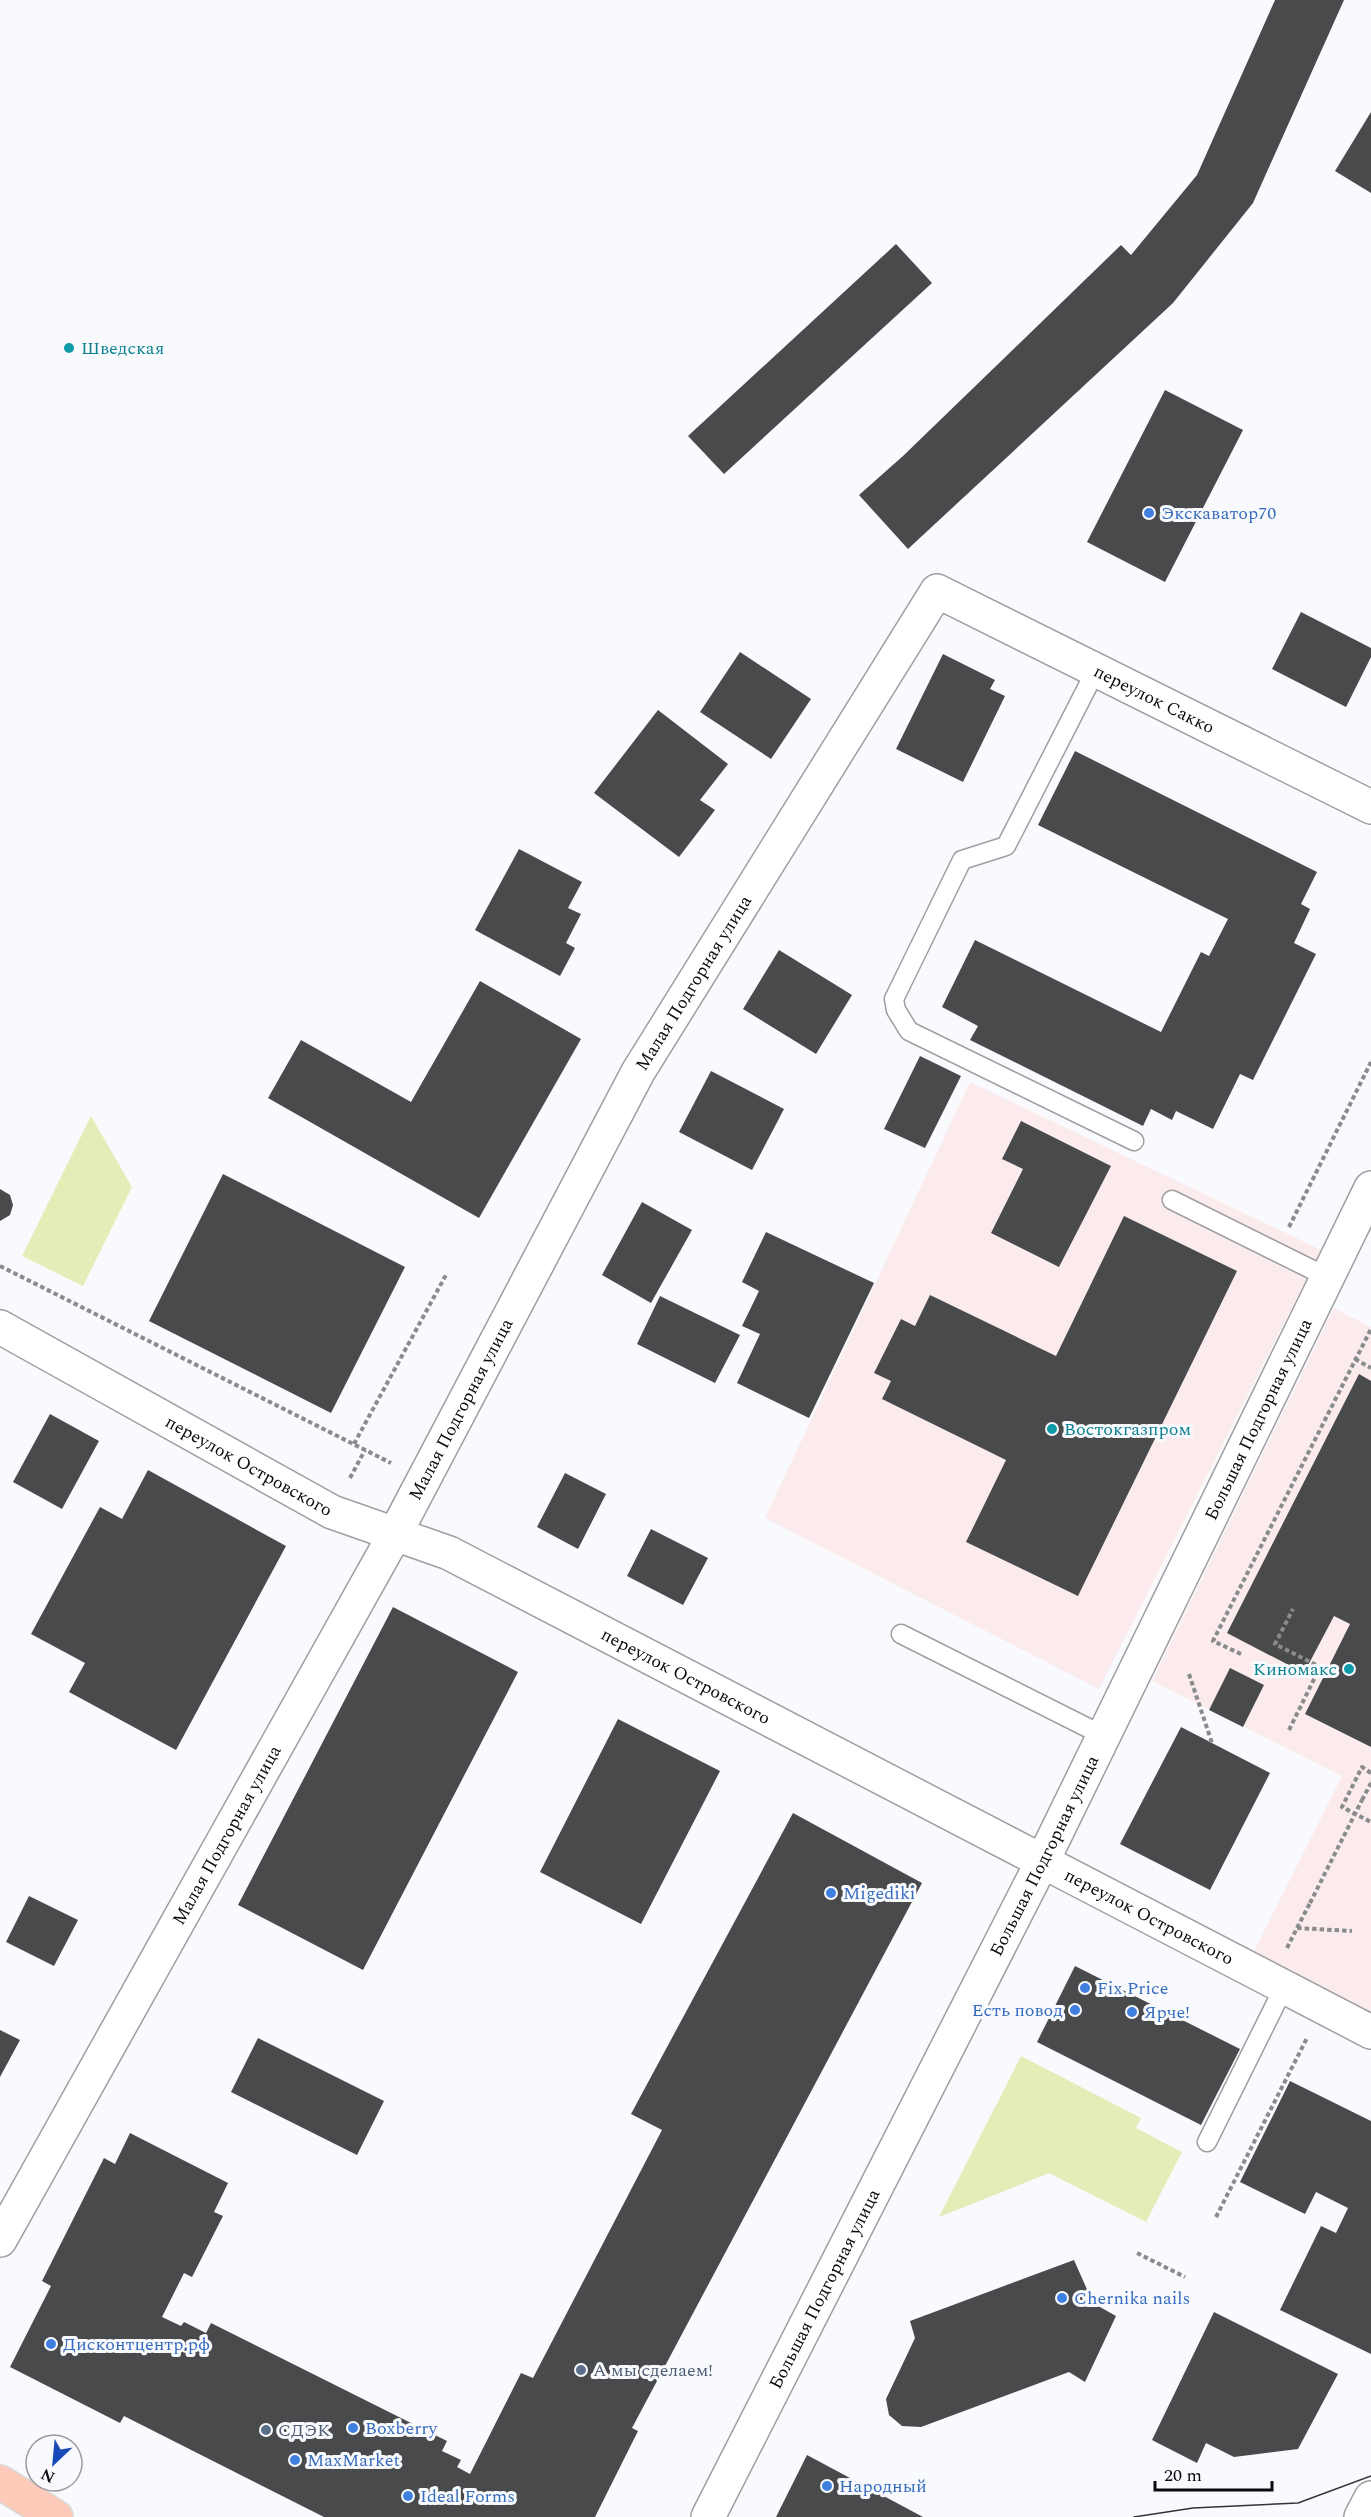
<svg xmlns="http://www.w3.org/2000/svg" width="1371" height="2517" viewBox="0 0 1371 2517" font-family="Spectral,serif">
<style>
.commercial{fill:#fcebec}
.green{fill:#e4ecb8}
.building{fill:#494a4c}
.lines{fill:none;stroke-linecap:round;stroke-linejoin:round}
.lane-casing{stroke:#9e9fa2;stroke-width:21}
.street-casing{stroke:#9e9fa2;stroke-width:36}
.secondary-casing{stroke:#9e9fa2;stroke-width:36}
.primary-casing{stroke:#d8d8d8;stroke-width:36}
.path{stroke:#8a8b8d;stroke-width:4;stroke-dasharray:4.5 3;stroke-linecap:butt}
.lane{stroke:#fff;stroke-width:18}
.street{stroke:#fff;stroke-width:33}
.secondary{stroke:#fff;stroke-width:33}
.primary{stroke:#fecaba;stroke-width:33}
.tram{stroke:#333435;stroke-width:1.5}
.path-bridge{stroke:#8a8b8d;stroke-width:4;stroke-dasharray:4.5 3;stroke-linecap:butt}
.culture-dot{fill:#0f9aa8;stroke:#f9fafd;stroke-width:2}
.shop-dot{fill:#3f7fe0;stroke:#f9fafd;stroke-width:2}
.service-dot{fill:#5c6f8a;stroke:#f9fafd;stroke-width:2}
.labels{text-anchor:middle;dominant-baseline:central;stroke-width:6;stroke-linejoin:round;paint-order:stroke}
.culture-label{font-size:18px;fill:#0d838f;stroke:#f9fafd;text-anchor:start}
.shop-label{font-size:18px;fill:#366cbe;stroke:#f9fafd;text-anchor:start}
.street-label{font-size:18px;fill:#0b0b0c;stroke:#f9fafd}
.service-label{font-size:18px;fill:#4e5e75;stroke:#f9fafd;text-anchor:start}
</style>
<rect width="100%" height="100%" fill="#f9fafd"/>
<!-- commercial -->
<path class="commercial" d="M970,1082L1321,1250L1099,1689L765,1518Z
M1334,1308L1371,1327V2016L1252,1955L1342,1776L1152,1681Z"/>
<!-- green -->
<path class="green" d="M91,1116L132,1187L83,1286L22,1256Z
M1021,2056L1141,2118L1136,2128L1182,2152L1146,2222L1049,2173L939,2217Z"/>
<!-- building -->
<path class="building" d="M1275,0H1344L1253,203L1173,303L908,549L859,495L903,456L1121,245L1131,255L1197,175Z
M1371,112V193L1335,171Z
M896,244L932,283L724,474L688,436Z
M1165,390L1243,430L1165,582L1087,542Z
M1301,612L1371,648V657L1346,707L1272,669Z
M740,652L811,699L771,759L700,712Z
M943,654L995,680L990,689L1005,696L963,782L896,749Z
M658,710L728,764L700,800L715,810L679,857L594,793Z
M1075,751L1317,872L1301,904L1310,909L1294,943L1316,954L1253,1080L1240,1074L1213,1129L1176,1111L1172,1120L1151,1109L1143,1126L970,1040L978,1026L942,1007L975,940L1161,1032L1201,952L1209,956L1228,919L1038,825Z
M519,849L582,882L568,908L581,914L566,943L575,948L560,976L475,930Z
M779,950L852,995L816,1054L743,1009Z
M480,981L581,1039L479,1218L268,1098L301,1040L411,1102Z
M920,1056L961,1076L925,1148L884,1129Z
M711,1071L784,1109L752,1170L679,1132Z
M1021,1121L1111,1166L1059,1267L991,1233L1023,1169L1002,1159Z
M223,1174L405,1267L331,1413L149,1321Z
M0,1189L10,1195L13,1205L10,1215L0,1221Z
M642,1202L692,1230L651,1303L602,1275Z
M1124,1216L1237,1271L1078,1596L966,1542L1006,1460L882,1399L891,1381L874,1373L901,1319L915,1326L930,1295L1056,1356Z
M766,1232L874,1283L809,1418L737,1383L760,1334L742,1326L759,1291L742,1282Z
M660,1296L740,1335L715,1383L637,1344Z
M1359,1374L1371,1381V1747L1305,1714L1350,1624L1334,1616L1304,1673L1227,1633Z
M50,1414L99,1441L62,1509L13,1482Z
M148,1470L286,1546L176,1750L69,1692L85,1663L31,1634L100,1507L122,1519Z
M565,1473L606,1494L578,1549L537,1527Z
M651,1529L708,1558L683,1605L627,1576Z
M393,1607L518,1672L363,1970L238,1905Z
M1230,1668L1264,1685L1243,1727L1209,1710Z
M618,1719L720,1771L641,1924L540,1872Z
M1181,1727L1270,1773L1210,1890L1120,1844Z
M793,1813L922,1883L632,2428L638,2431L595,2517H324L124,2416L120,2423L10,2367L51,2286L42,2281L104,2158L115,2164L130,2133L228,2183L214,2212L223,2216L192,2277L184,2273L162,2317L181,2326L184,2322L206,2333L211,2323L447,2441L442,2451L461,2460L457,2467L470,2474L521,2373L533,2378L662,2130L631,2114Z
M29,1896L78,1920L54,1966L6,1942Z
M1075,1966L1240,2049L1201,2125L1037,2042Z
M0,2030L20,2040L0,2077Z
M258,2038L384,2101L357,2155L231,2092Z
M1290,2081L1371,2121V2354L1280,2310L1321,2226L1336,2233L1348,2208L1316,2192L1305,2214L1240,2182Z
M1074,2260L1093,2303L1116,2316L1085,2382L1069,2372L921,2427L902,2426L889,2415L886,2399L915,2338L910,2321Z
M1214,2312L1338,2374L1298,2449L1234,2457L1206,2443L1197,2463L1152,2440Z
M807,2455L923,2517H776Z"/>
<g class="lines">
<!-- lane casing -->
<g class="lane-casing">
<path id="lane" d="M1096,670L1006,846L962,860L894,999L896,1010L909,1031L1134,1141
M1172,1200L1327,1277
M901,1634L1104,1736
M1207,2142L1284,1987"/>
</g>
<!-- street casing -->
<g class="street-casing">
<g id="street">
<path id="s1" d="M0,1327L332,1512L449,1553L1371,2032"/>
<path id="s2" d="M0,2240L395,1534L638,1072L937,591L1371,807"/>
</g>
</g>
<!-- secondary casing -->
<g class="secondary-casing">
<g id="secondary">
<path id="s3" d="M708,2517L1043,1860L1371,1188"/>
<path d="M1361,2517L1371,2498"/>
</g>
</g>
<!-- primary casing -->
<g class="primary-casing">
<path id="primary" d="M0,2482L56,2517"/>
</g>
<!-- path -->
<path class="path" d="M1289,1227L1371,1062
M0,1266L391,1463
M1355,1359L1371,1368
M354,1444L447,1273
M350,1478L365,1450
M1241,1654L1213,1641L1371,1329
M1189,1674L1212,1743
M1289,1730L1320,1667L1275,1644L1293,1609
M1371,1773L1362,1767L1342,1807L1371,1822
M1362,1800L1371,1783
M1297,1928L1310,1903
M1287,1948L1297,1928L1352,1931
M1216,2217L1307,2038
M1137,2253L1185,2277"/>
<!-- lane -->
<use href="#lane" class="lane"/>
<!-- street -->
<use href="#street" class="street"/>
<!-- secondary -->
<use href="#secondary" class="secondary"/>
<!-- primary -->
<use href="#primary" class="primary"/>
<!-- tram -->
<path class="tram" d="M1134,2517L1193,2508L1298,2503L1371,2476"/>
<!-- path-bridge -->
<path class="path-bridge" d="M1310,1903L1362,1800"/>
</g>
<!-- markers -->
<g class="culture-dot">
<circle cx="69" cy="348" r="6"/>
<circle cx="1052" cy="1429" r="6"/>
<circle cx="1349" cy="1669" r="6"/>
</g>
<g class="shop-dot">
<circle cx="1149" cy="513" r="6"/>
<circle cx="831" cy="1893" r="6"/>
<circle cx="1085" cy="1988" r="6"/>
<circle cx="1075" cy="2010" r="6"/>
<circle cx="1132" cy="2012" r="6"/>
<circle cx="1062" cy="2298" r="6"/>
<circle cx="51" cy="2344" r="6"/>
<circle cx="353" cy="2428" r="6"/>
<circle cx="295" cy="2460" r="6"/>
<circle cx="827" cy="2486" r="6"/>
<circle cx="408" cy="2496" r="6"/>
</g>
<g class="service-dot">
<circle cx="581" cy="2370" r="6"/>
<circle cx="266" cy="2430" r="6"/>
</g>
<g class="labels">
<!-- culture labels -->
<g class="culture-label">
<text x="81" y="348">Шведская</text>
<text x="1064" y="1429">Востокгазпром</text>
<text x="1337" y="1669" text-anchor="end">Киномакс</text>
</g>
<!-- shop labels -->
<g class="shop-label">
<text x="1161" y="513">Экскаватор70</text>
<text x="843" y="1893">Migediki</text>
<text x="1097" y="1988">Fix Price</text>
<text x="1063" y="2010" text-anchor="end">Есть повод</text>
<text x="1144" y="2012">Ярче!</text>
<text x="1074" y="2298">Chernika nails</text>
<text x="63" y="2344">Дисконтцентр.рф</text>
<text x="365" y="2428">Boxberry</text>
<text x="307" y="2460">MaxMarket</text>
<text x="839" y="2486">Народный</text>
<text x="420" y="2496">Ideal Forms</text>
</g>
<!-- street labels -->
<g class="street-label">
<text stroke="none"><textPath href="#s2" startOffset="2140">переулок Сакко</textPath></text>
<text stroke="none"><textPath href="#s2" startOffset="1436">Малая Подгорная улица</textPath></text>
<text stroke="none"><textPath href="#s2" startOffset="950">Малая Подгорная улица</textPath></text>
<text stroke="none"><textPath href="#s3" startOffset="1228">Большая Подгорная улица</textPath></text>
<text stroke="none"><textPath href="#s1" startOffset="285">переулок Островского</textPath></text>
<text stroke="none"><textPath href="#s1" startOffset="771">переулок Островского</textPath></text>
<text stroke="none"><textPath href="#s2" startOffset="464">Малая Подгорная улица</textPath></text>
<text stroke="none"><textPath href="#s3" startOffset="742">Большая Подгорная улица</textPath></text>
<text stroke="none"><textPath href="#s1" startOffset="1293">переулок Островского</textPath></text>
<text stroke="none"><textPath href="#s3" startOffset="256">Большая Подгорная улица</textPath></text>
</g>
<!-- service labels -->
<g class="service-label">
<text x="593" y="2370">А мы сделаем!</text>
<text x="278" y="2430">СДЭК</text>
</g>
</g>
<!-- north arrow -->
<g transform="translate(54 2463) rotate(206)"><circle r="28" fill="#f9fafd" stroke="#9a9a9d" stroke-width="1.5"/>
<path d="M0-4.5L10 22L0 15L-10 22Z" fill="#194cb9"/>
<text y="-9" font-size="16" font-weight="bold" text-anchor="middle" fill="#0b0b0c">N</text>
</g>
<!-- scale -->
<path d="M1155 2481v9h117v-9" fill="none" stroke="#0b0b0c" stroke-width="3"/>
<text x="1164" y="2481" font-size="18" fill="#0b0b0c" stroke="#f9fafd" stroke-width="4.5" paint-order="stroke">20 m</text>
</svg>
